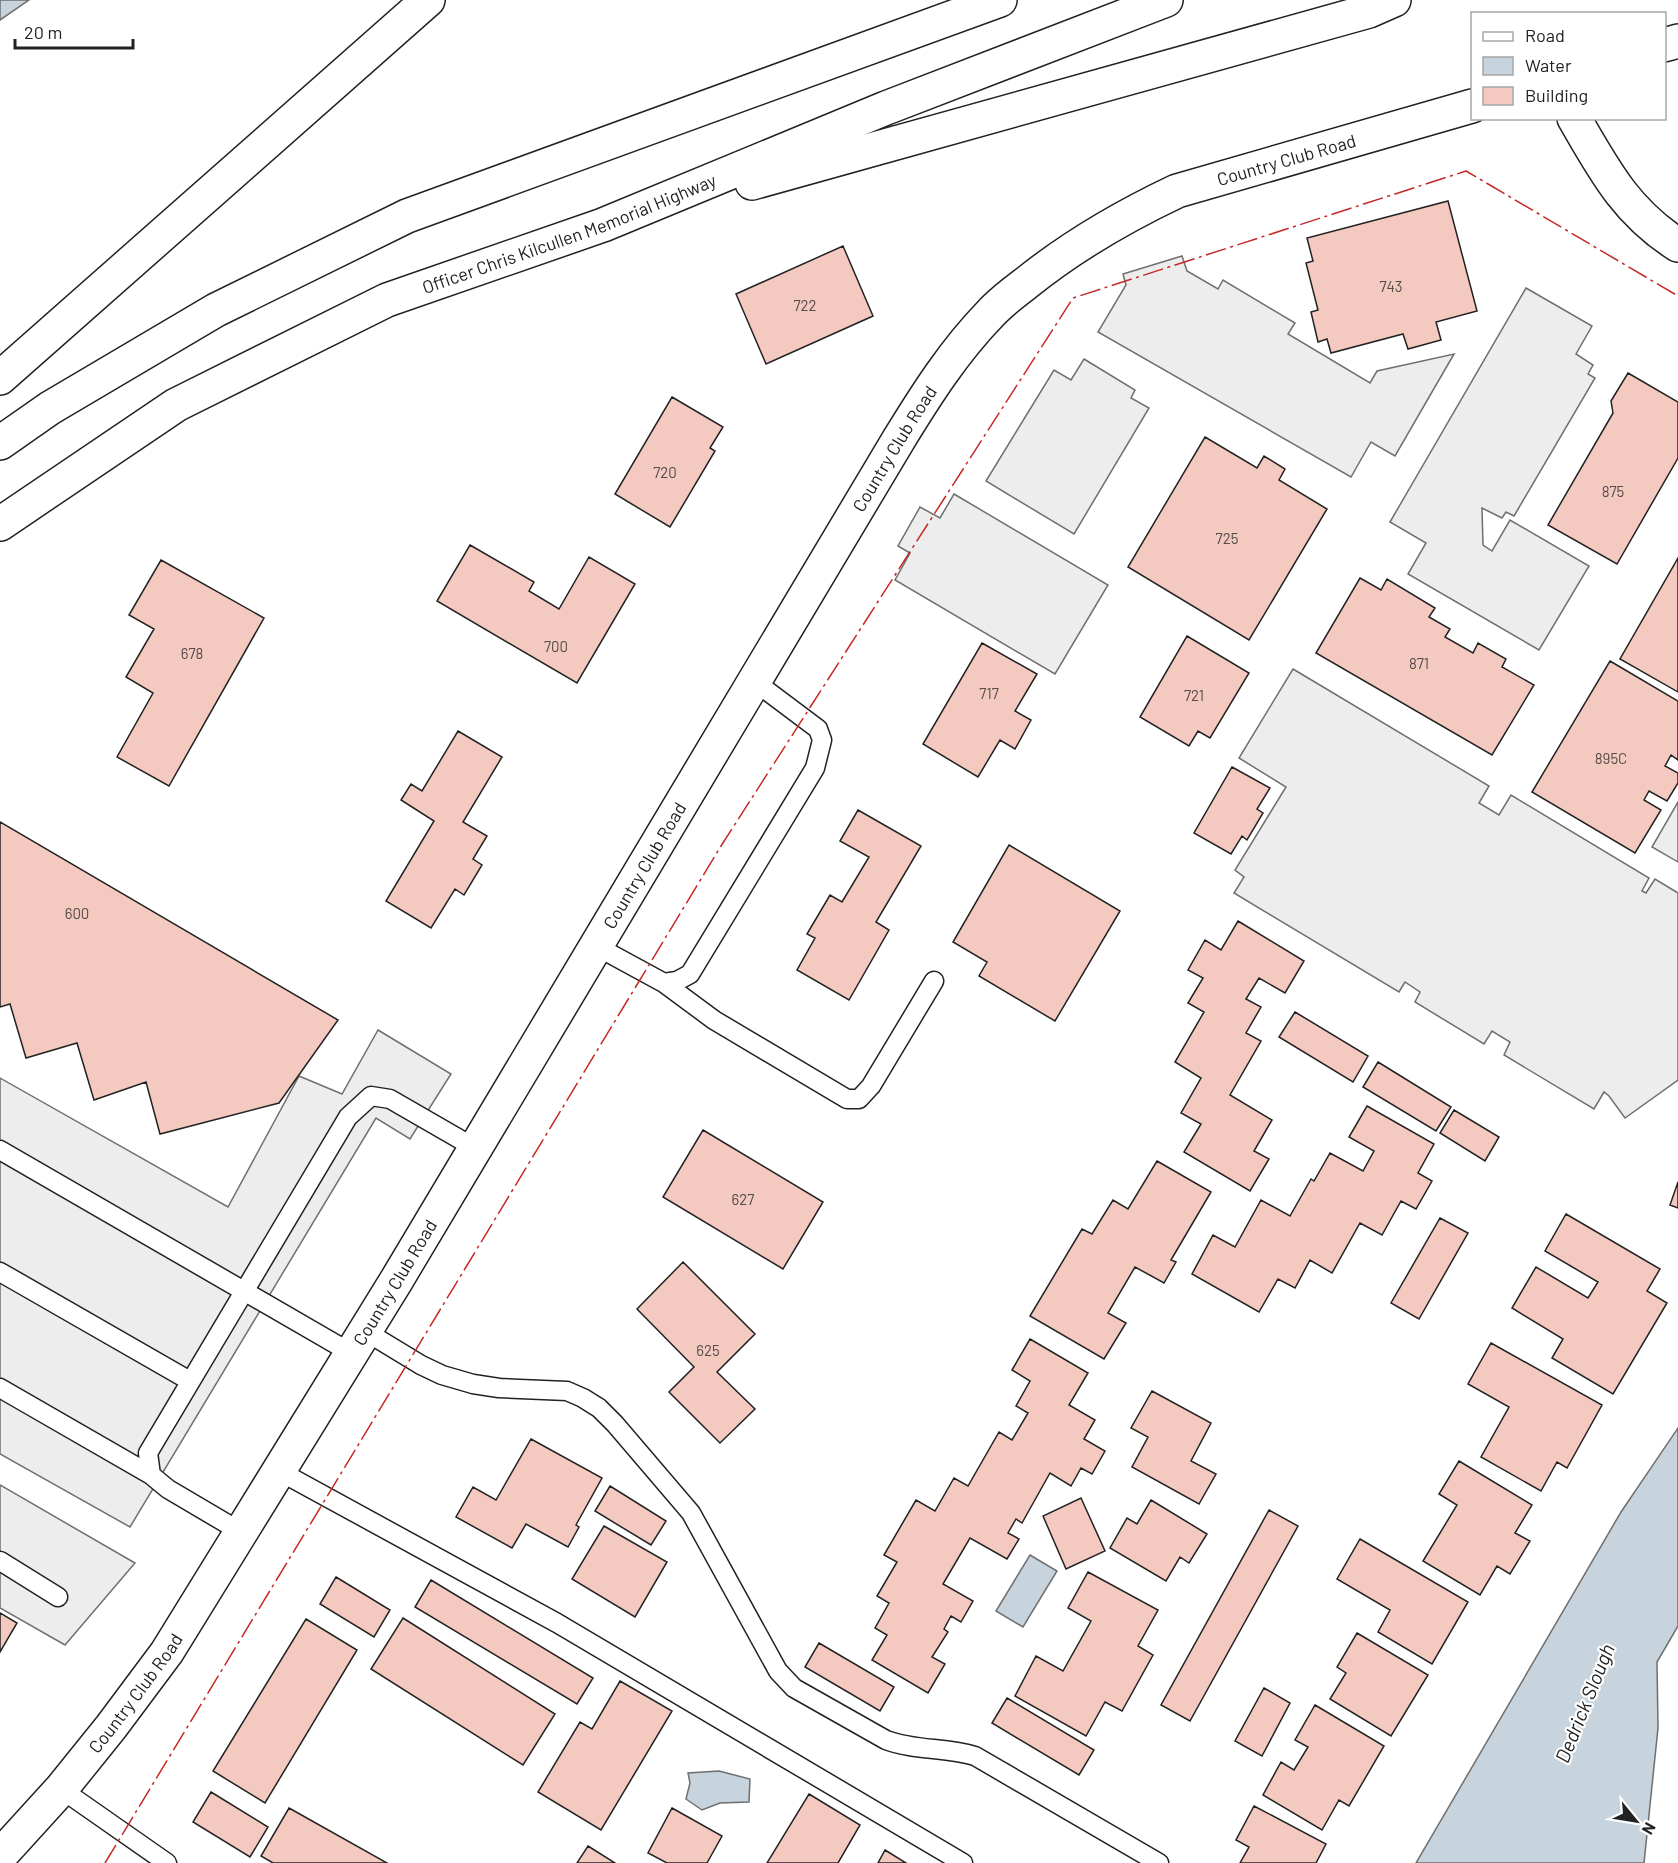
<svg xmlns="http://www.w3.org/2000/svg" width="1678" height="1863" viewBox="0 0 1678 1863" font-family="Barlow,sans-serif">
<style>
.parking{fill:#ededed;stroke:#6f6f6f;stroke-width:1.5}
.water{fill:#c7d3dd;stroke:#6f6f6f;stroke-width:1.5}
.building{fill:#f3c9c0;stroke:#222;stroke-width:1.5}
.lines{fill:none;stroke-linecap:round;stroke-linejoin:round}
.lane-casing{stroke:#222;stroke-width:21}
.street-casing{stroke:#222;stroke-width:36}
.secondary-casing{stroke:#222;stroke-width:36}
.highway-casing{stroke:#222;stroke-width:36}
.lane{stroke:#fff;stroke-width:18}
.street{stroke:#fff;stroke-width:33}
.secondary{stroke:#fff;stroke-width:33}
.highway{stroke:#fff;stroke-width:33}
.power{stroke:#c62828;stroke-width:1.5;stroke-dasharray:21 4.5 3 4.5;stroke-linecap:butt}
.labels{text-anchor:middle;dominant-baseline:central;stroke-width:4.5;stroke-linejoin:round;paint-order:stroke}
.number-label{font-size:15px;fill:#564c4a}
.street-label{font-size:18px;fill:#222;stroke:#fff}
.water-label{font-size:20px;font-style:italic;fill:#222;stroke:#fff}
</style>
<rect width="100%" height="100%" fill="#fff"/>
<!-- parking -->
<path class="parking" d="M1182,256L1187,271L1218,289L1223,280L1295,323L1288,334L1370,383L1377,371L1454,354L1395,456L1371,442L1351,477L1098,332L1126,285L1123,274Z
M1526,288L1592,326L1576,354L1593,365L1588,374L1595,378L1514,516L1506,512L1502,518L1482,508L1483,545L1492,551L1510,520L1589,566L1539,650L1408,574L1426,543L1390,522Z
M1084,359L1135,390L1131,398L1149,408L1074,534L986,481L1054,370L1071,380Z
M954,494L1108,585L1055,674L895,580L910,553L898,546L920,507L940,518Z
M1293,669L1489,786L1479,803L1499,815L1511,795L1649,878L1642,891L1646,893L1655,879L1678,893V1080L1625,1118L1609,1096L1604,1092L1594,1109L1504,1055L1510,1042L1492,1031L1484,1044L1415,1002L1420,992L1405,982L1399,992L1234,893L1244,877L1235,870L1286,787L1239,758Z
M1678,802V862L1652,847Z
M378,1030L451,1074L410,1139L376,1118L130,1527L0,1454V1078L228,1207L299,1076L342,1094Z
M0,1485L135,1563L65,1645L0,1608Z"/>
<!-- water -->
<path class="water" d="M0,0H29L0,20Z
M1678,1428V1626L1657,1662L1658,1728L1644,1863H1416L1621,1512Z
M1030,1555L1057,1571L1023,1627L996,1611Z
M719,1771L750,1779L749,1802L720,1803L702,1810L686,1799L690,1783L688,1773Z"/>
<!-- building -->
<path class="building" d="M1448,201L1477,311L1436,322L1441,340L1408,349L1403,334L1331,353L1327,339L1318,342L1311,312L1318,310L1306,263L1313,261L1307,238Z
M843,246L873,316L766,364L736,294Z
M1628,373L1678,402V458L1617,564L1548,525L1613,413L1611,401Z
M672,397L723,427L710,448L715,451L670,527L615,494Z
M1205,437L1257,468L1264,456L1285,469L1279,480L1327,509L1249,640L1128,567Z
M470,545L534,582L529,591L559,609L589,557L635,584L577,683L437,601Z
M1678,558V692L1620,659Z
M161,560L264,618L169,786L117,757L153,693L126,677L154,629L129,615Z
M1360,578L1381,590L1387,579L1435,608L1429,617L1450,629L1445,637L1473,653L1478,643L1506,659L1502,667L1534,685L1492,755L1316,653Z
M1187,636L1249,673L1210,738L1198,731L1189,746L1140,717Z
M982,643L1037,674L1015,711L1031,720L1015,749L1000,740L978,777L923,744Z
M1610,661L1678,701V760L1671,755L1665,766L1678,773V783L1667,801L1649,791L1644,800L1661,810L1635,853L1532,792Z
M458,731L502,757L463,822L487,836L473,859L482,865L464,895L455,889L431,928L386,901L434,821L401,800L411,784L422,791Z
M1232,767L1270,788L1257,809L1263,813L1247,840L1242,836L1231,854L1194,833Z
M858,810L921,846L876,922L889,930L849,1000L797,970L815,938L807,934L830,895L842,902L869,857L840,841Z
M0,822L338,1020L279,1103L160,1134L146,1082L94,1100L77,1043L26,1058L10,1004L0,1007Z
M1009,845L1120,911L1055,1021L979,976L987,962L953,942Z
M1238,921L1304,961L1285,993L1259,978L1246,999L1261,1007L1246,1033L1261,1041L1230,1095L1272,1120L1254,1151L1269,1159L1250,1191L1184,1152L1201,1124L1181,1113L1201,1078L1175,1062L1204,1012L1188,1003L1203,978L1188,970L1205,940L1221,950Z
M1295,1012L1368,1056L1353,1082L1279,1037Z
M1378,1062L1451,1107L1436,1131L1363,1087Z
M1367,1106L1434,1144L1418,1173L1432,1181L1416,1209L1401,1201L1382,1235L1360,1223L1332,1273L1310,1260L1295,1288L1278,1279L1259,1312L1192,1274L1213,1235L1235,1247L1261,1200L1290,1216L1311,1179L1314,1181L1330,1153L1363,1171L1374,1151L1349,1137Z
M1454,1110L1499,1137L1485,1161L1440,1133Z
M703,1130L823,1202L783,1269L663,1197Z
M1157,1161L1211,1192L1171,1260L1176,1262L1164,1283L1135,1267L1108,1313L1126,1323L1104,1359L1030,1316L1082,1229L1092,1234L1113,1200L1128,1209Z
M1678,1182V1208L1670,1205Z
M1566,1214L1660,1269L1647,1291L1667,1303L1613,1394L1552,1358L1563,1339L1512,1308L1536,1267L1588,1298L1598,1282L1545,1251Z
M1440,1218L1468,1233L1419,1319L1391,1303Z
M683,1262L755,1334L717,1372L755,1409L720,1443L669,1392L694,1367L637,1309Z
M1030,1339L1088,1373L1069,1405L1095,1420L1084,1439L1105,1451L1092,1474L1081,1468L1071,1486L1050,1473L1022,1523L1016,1519L1008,1533L1019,1539L1007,1559L970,1538L943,1584L973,1601L961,1622L951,1616L944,1629L948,1632L932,1657L945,1664L928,1693L872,1660L887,1635L875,1628L889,1603L877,1596L897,1562L884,1555L916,1500L935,1511L954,1478L968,1486L999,1432L1012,1440L1028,1413L1016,1406L1030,1381L1012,1370Z
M1491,1343L1602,1405L1567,1468L1557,1462L1541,1491L1481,1457L1509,1407L1468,1384Z
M1152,1391L1211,1423L1191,1461L1216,1474L1199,1504L1132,1467L1148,1437L1131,1428Z
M531,1439L602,1478L576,1525L579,1527L568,1547L526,1524L512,1548L456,1517L473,1487L496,1500Z
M1459,1461L1532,1505L1515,1533L1530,1541L1510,1574L1497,1566L1480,1595L1423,1561L1457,1505L1439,1494Z
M610,1486L666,1521L651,1545L595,1511Z
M1081,1498L1105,1551L1066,1569L1043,1516Z
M1151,1500L1207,1534L1189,1563L1180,1557L1166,1581L1110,1548L1127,1518L1137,1524Z
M1269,1510L1298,1526L1190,1721L1161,1705Z
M604,1526L667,1562L635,1617L572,1579Z
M1360,1539L1468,1602L1432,1664L1378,1632L1390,1610L1337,1579Z
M1088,1572L1158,1610L1138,1646L1153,1655L1122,1711L1105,1702L1086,1736L1015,1696L1036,1656L1063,1671L1091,1621L1068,1608Z
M336,1577L390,1610L374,1637L320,1604Z
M431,1580L593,1678L577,1704L415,1607Z
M0,1613L17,1623L0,1652Z
M403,1618L555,1714L523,1765L371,1669Z
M306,1619L357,1650L265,1803L213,1771Z
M1357,1633L1428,1675L1391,1736L1330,1699L1346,1673L1337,1667Z
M819,1643L894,1687L880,1711L805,1667Z
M620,1681L672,1711L601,1830L538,1792L580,1722L592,1729Z
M1264,1688L1290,1703L1262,1756L1235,1741Z
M1007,1698L1094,1750L1079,1775L992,1723Z
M1315,1705L1384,1746L1349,1806L1339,1800L1322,1830L1263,1795L1281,1762L1294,1770L1308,1747L1295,1740Z
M211,1792L268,1827L250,1857L193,1822Z
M809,1794L860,1825L838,1863H767Z
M1254,1806L1326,1844L1316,1863H1240L1249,1847L1236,1840Z
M289,1808L387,1863H273L261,1856Z
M672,1808L722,1836L707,1863H667L648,1853Z
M588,1846L615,1863H577Z
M885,1850L906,1863H878Z"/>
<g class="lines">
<!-- lane casing -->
<g class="lane-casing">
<path id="lane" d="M596,946L664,983L677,981L690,974L815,768L822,740L818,729L754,681
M664,983L714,1020L847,1099H859L871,1086L934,981
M0,1150L351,1353
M0,1272L190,1381
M365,1331L421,1365L442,1375L473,1384L499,1388L567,1391L583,1398L599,1408L615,1424L691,1513L778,1671L794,1688L886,1740C915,1751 946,1747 975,1756L1159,1863
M0,1388L151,1475
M279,1471L557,1623L963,1863
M241,1532L168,1489L151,1475L148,1453L348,1117L371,1096L390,1099L475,1148
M0,1561L58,1597
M61,1789L167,1863"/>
</g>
<!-- street casing -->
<g class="street-casing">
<path id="street" d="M1574,118C1604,170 1626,212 1678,245"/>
</g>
<!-- secondary casing -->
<g class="secondary-casing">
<g id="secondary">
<path d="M1664,45L1678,41"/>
<path id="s1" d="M0,1856L61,1789L111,1727L167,1652L396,1281L899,439C926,395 954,351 990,314C1000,303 1013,293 1025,284C1072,246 1122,217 1177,191L1472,106"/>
</g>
</g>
<!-- highway casing -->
<g class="highway-casing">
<g id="highway">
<path d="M752,183L1369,11L1394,0"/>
<path d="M0,378L428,0"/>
<path d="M0,443L50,408L216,310L407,216L1000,0"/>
<path id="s2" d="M0,524L176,405L387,300L603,225L886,108L1166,0"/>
</g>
</g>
<!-- lane -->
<use href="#lane" class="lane"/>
<!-- street -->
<use href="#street" class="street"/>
<!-- secondary -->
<use href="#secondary" class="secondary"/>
<!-- highway -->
<use href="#highway" class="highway"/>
<!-- power -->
<path class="power" d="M105,1863L721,846L1073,298L1466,171L1678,296"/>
</g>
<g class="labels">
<!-- number labels -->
<g class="number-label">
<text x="1391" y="286">743</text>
<text x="805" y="305">722</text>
<text x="665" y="472">720</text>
<text x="1613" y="491">875</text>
<text x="1227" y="538">725</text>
<text x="556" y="646">700</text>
<text x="192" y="653">678</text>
<text x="1419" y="663">871</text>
<text x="989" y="693">717</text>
<text x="1194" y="695">721</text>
<text x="1611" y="758">895C</text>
<text x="77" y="913">600</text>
<text x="743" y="1199">627</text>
<text x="708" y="1350">625</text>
</g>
<!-- street labels -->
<g class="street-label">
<text stroke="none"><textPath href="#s1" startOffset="2174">Country Club Road</textPath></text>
<text stroke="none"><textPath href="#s2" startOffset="642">Officer Chris Kilcullen Memorial Highway</textPath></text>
<text stroke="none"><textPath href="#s1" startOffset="1670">Country Club Road</textPath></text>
<text stroke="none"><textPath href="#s1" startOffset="1184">Country Club Road</textPath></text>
<text stroke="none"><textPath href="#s1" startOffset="698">Country Club Road</textPath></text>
<text stroke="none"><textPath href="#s1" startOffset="212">Country Club Road</textPath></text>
</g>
<!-- water labels -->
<g class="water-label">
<text transform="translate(1584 1703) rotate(-68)">Dedrick Slough</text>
</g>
</g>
<!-- legend -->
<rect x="1471" y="12" width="195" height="108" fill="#ffffff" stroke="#a7a7a7" stroke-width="1.5"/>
<rect x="1483" y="32" width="30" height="9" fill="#ffffff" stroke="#a7a7a7" stroke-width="1.5"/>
<text x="1525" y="42" font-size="18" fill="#222222">Road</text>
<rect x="1483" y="57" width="30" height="18" fill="#c7d3dd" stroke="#a7a7a7" stroke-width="1.5"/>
<text x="1525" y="72" font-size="18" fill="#222222">Water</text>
<rect x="1483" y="87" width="30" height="18" fill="#f3c9c0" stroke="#a7a7a7" stroke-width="1.5"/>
<text x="1525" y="102" font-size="18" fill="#222222">Building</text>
<!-- north arrow -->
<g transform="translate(1636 1821) rotate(120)" stroke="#ffffff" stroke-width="4.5" paint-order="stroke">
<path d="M0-4.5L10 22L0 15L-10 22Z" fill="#222222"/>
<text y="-9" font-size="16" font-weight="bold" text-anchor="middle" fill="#222222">N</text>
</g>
<!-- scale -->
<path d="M15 39v9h118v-9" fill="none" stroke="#222222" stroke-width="3"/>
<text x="24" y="39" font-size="18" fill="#222222" stroke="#ffffff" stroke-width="4.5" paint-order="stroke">20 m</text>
</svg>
